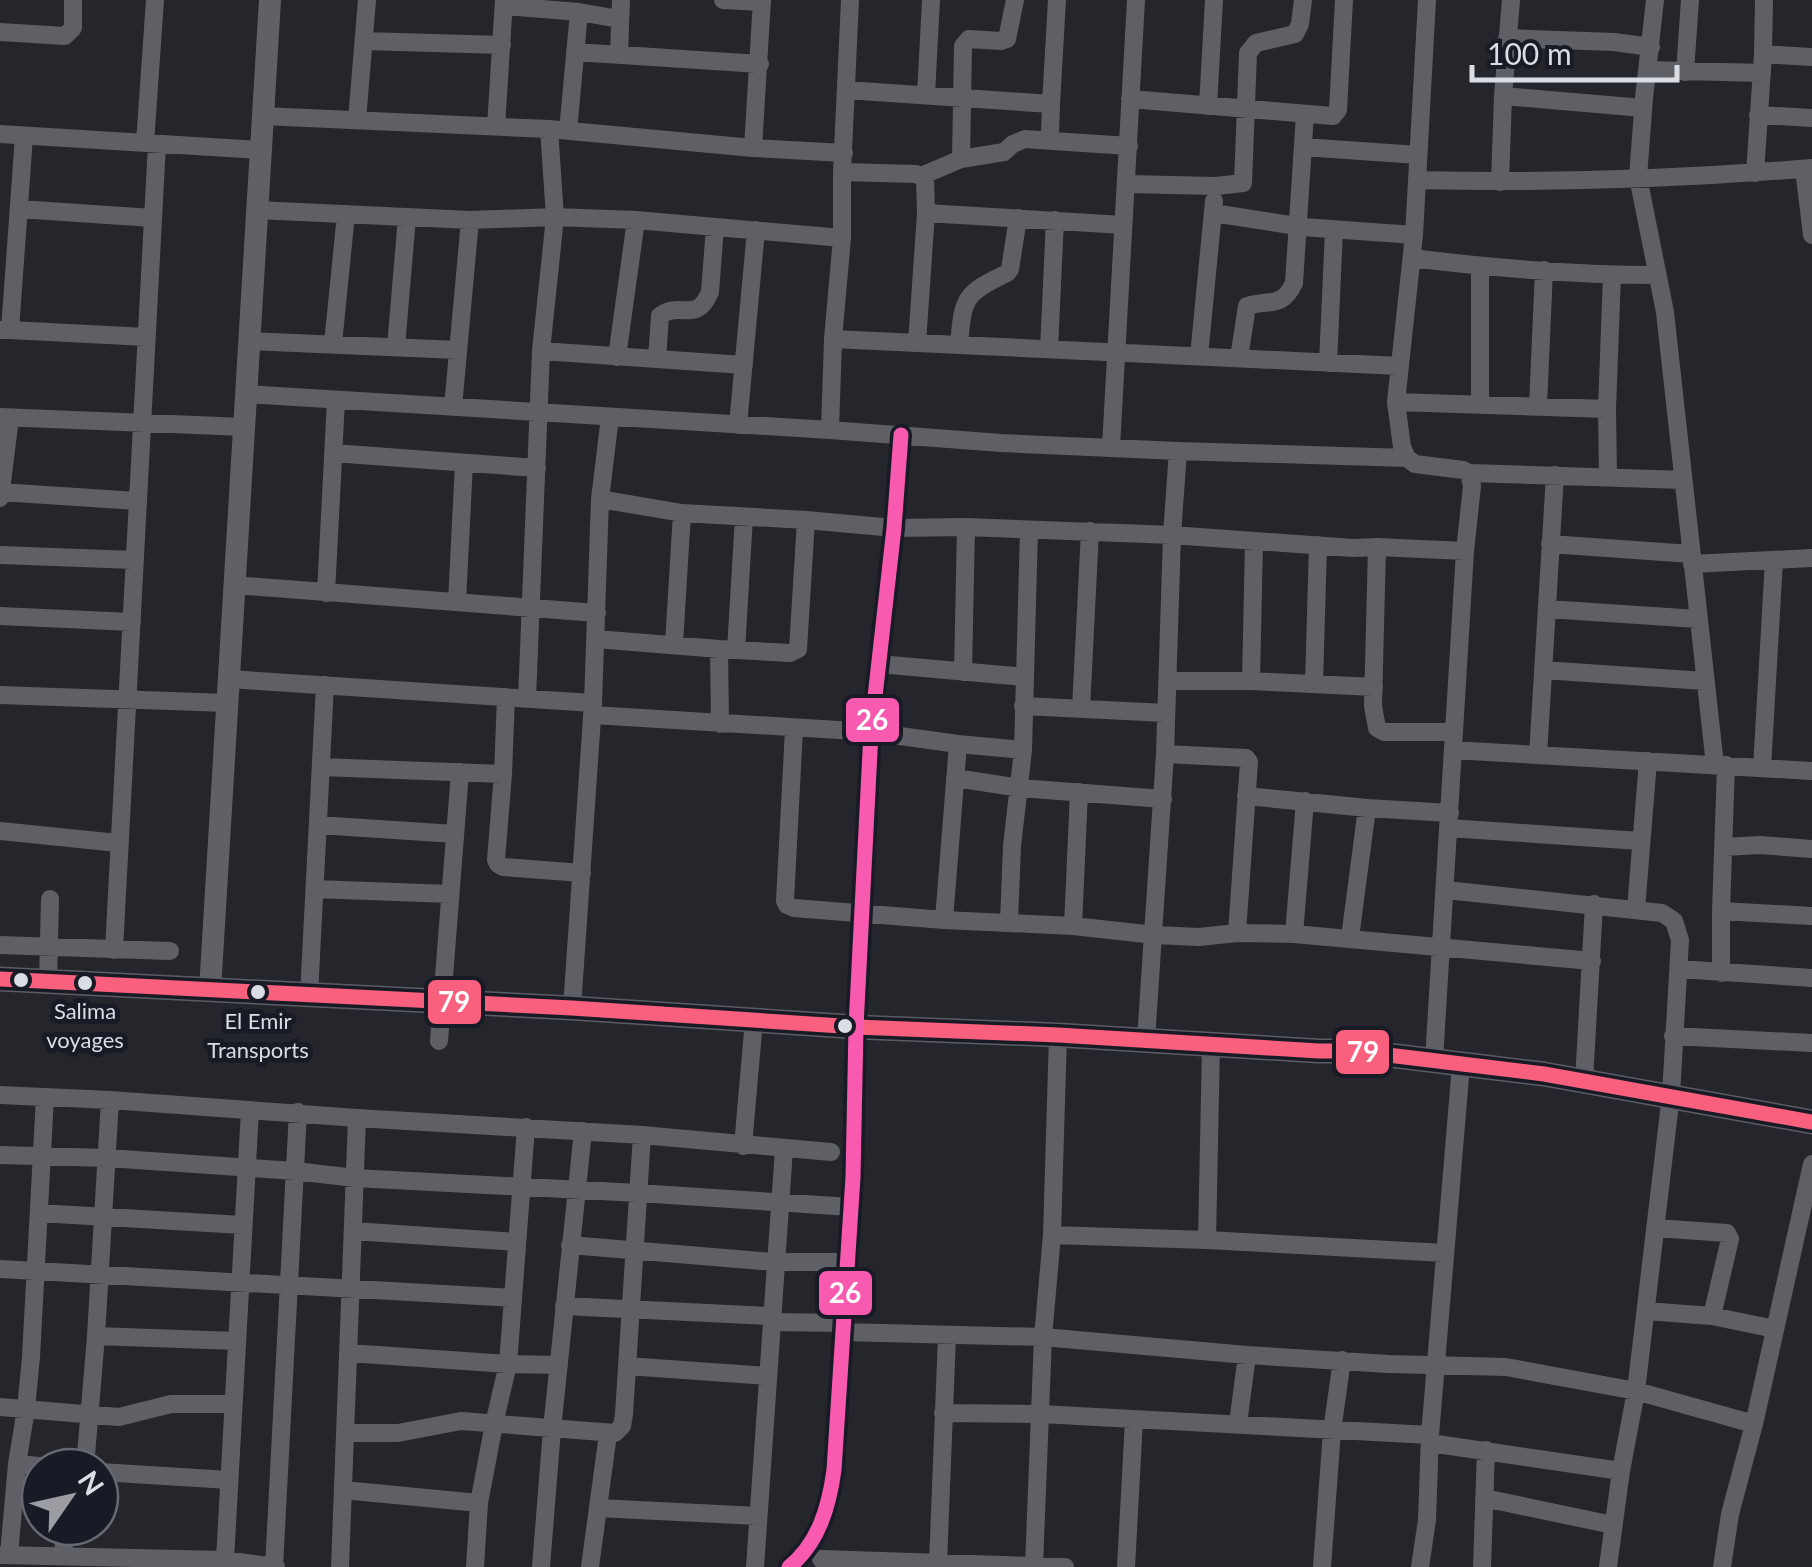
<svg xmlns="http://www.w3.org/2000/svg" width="1812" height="1567" viewBox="0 0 1812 1567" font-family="Lato,sans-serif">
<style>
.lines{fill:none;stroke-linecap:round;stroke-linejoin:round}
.minor{stroke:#5e6066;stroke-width:18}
.major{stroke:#5f6167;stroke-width:22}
.highway{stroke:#5c5d64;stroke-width:25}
.bus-1-casing{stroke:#181b25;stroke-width:22}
.bus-2-casing{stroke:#181b25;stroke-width:22}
.bus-1{stroke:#f8607d;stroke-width:15}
.bus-2{stroke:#f75aaf;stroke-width:15}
.bus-dot{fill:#dbdde4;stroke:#181b25;stroke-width:4}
.labels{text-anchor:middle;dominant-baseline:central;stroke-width:10;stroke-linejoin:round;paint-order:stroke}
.bus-label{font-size:22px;fill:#dbdde4;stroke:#181b25}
.line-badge{stroke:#181b25;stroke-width:4}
.badge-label{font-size:28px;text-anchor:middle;font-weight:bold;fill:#fff}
</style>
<rect width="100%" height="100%" fill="#25262b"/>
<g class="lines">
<!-- minor -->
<path class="minor" d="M723,0L762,2
M1057,0L1051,104L1050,134L1053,141L1129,146
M1655,0L1644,98L1638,177L1665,312L1715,765
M504,6L579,12L619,19
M0,32L65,36L73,28V0
M1507,38L1614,42L1651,47
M364,41L502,45
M575,52L760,64
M619,54L621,0
M1763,54L1812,57
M1648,70L1762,73
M1685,72L1690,0
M846,90L1051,104
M926,95L931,0
M1503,96L1643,108
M1130,99L1333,116L1338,110L1344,0
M1208,106L1214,0
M1758,115L1812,118
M263,116L549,129L753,148L844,153
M357,120L367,0
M496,127L504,0
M568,131L579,12
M0,134L261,150
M145,143L155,0
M1303,147L1418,155
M753,148L762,0
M961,159L963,46L969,39L1001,41L1007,39L1015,0
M1804,169L1812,235
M842,172L916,174L925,178L926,213L917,343
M1755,173L1763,54L1764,0
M921,176L961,159L1004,152L1013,144L1025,139L1053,141
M1417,180C1548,183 1681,179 1812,168
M1500,182L1503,96L1511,0
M1127,184L1216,186L1243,183L1248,53L1256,43L1295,34L1300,24L1303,0
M19,209L152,218
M257,210L470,220L555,217L636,220L842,238
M926,213L1123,225
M1213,213L1303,227L1414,235
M1412,258C1493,268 1575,275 1657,275
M0,330H10L24,136
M10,330L146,337
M833,339L1399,366
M249,341L457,350
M333,344L346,214
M959,345C963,297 964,294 1007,273L1010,269L1018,218
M396,347L407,217
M1049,349L1055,220
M541,351L744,365
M1199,356L1214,201
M617,357L636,220
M1239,358L1247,306C1269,299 1282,309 1294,283L1305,114
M657,359L660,316C681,300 696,325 710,292L715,227
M1328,363L1334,230
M246,394L830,430L1001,443L1178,451L1407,458L1415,464L1463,470L1469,473L1683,480
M1396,402L1607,409
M1480,405V267
M1538,406L1544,270
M453,407L470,220
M0,417L244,427
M738,425L756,230
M830,430L833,339L842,238V172L850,0
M1111,447L1136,0
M333,453L537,468
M1407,458L1402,447L1396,402L1414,235L1427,0
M1608,477L1607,409L1612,275
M0,492L137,501
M0,498L10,418
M600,499L682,513L806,520L894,528L966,527L1172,535L1353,548L1377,547L1465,551
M1550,544L1691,554
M1377,547L1373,706L1377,728L1384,732H1454
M0,555L134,560
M1692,564L1812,558
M234,585L597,613
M326,593L336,400
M457,602L464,463
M1547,609L1698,619
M0,616L132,622
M596,639L719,649L720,724
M674,644L682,513
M719,649L790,653L798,649L806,520
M736,650L744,517
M879,664L1025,677
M1543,670L1705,681
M963,672L966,527
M229,679L593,703
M1168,681H1251L1374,687
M1251,681L1254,542
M1314,684L1318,545
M0,695L227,703
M506,697L503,774L496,860L498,864L503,867L582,873
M527,699L541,351L555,217L549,129
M1023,706L1166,713
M1081,709L1090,531
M593,715L871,732L958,744L1023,750
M794,729L785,901L787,905L794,908L944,920L1073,926L1155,935L1199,937L1237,933L1294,934L1592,961
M1453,750L1812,771
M1165,754L1246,758L1249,762L1237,933
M1538,755L1555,475
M321,767L503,774
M1762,768L1774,560
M955,778L1020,788L1163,799
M1246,796L1367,808L1450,813
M318,825L455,834
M1449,828L1640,841
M0,831L118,843
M1724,847L1760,845L1812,849
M315,889L450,894
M1446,890L1662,913L1674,921L1680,940L1671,1095L1636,1391L1621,1471L1608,1567
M1636,909L1648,761
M1721,911L1812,916
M944,920L958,744
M1009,922L1012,846L1023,750L1029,530
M1073,926L1079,792
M1294,934L1305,801
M1350,938L1367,808
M0,945L170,951
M114,950L157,144
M1679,969L1812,978
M1721,973V911L1726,765
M48,981L50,899
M309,995L325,685
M572,1008L593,703L600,499L610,417
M1673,1036L1812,1043
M1146,1040L1165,754L1172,535L1178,451
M439,1041L460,772
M1434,1060L1465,551L1472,486L1469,473
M1584,1081L1594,904
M0,1095L110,1100L357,1118L642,1135L831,1152
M743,1146L754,1020
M0,1155L107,1158L295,1171L355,1178L638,1193L851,1207
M39,1213L242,1225
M1655,1228L1727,1233L1730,1239L1712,1316
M353,1231L517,1242
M1052,1235L1207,1240L1445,1253
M1207,1240L1211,1045
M570,1245L774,1262H847
M0,1269L513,1298
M564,1306L771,1316
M1646,1311L1712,1316L1775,1329
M771,1322L842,1323
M842,1332L1043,1337L1247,1355L1388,1364L1506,1367L1636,1391L1754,1424
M96,1336L237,1341
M348,1353L508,1364L559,1365
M627,1366L767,1376
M0,1407L119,1417L171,1404H233
M943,1413L1041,1414L1430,1435
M1238,1424L1247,1355
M345,1433H398L461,1421L615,1433L622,1426L624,1414L642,1135
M1430,1443L1621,1471
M17,1464L50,1467
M85,1467L96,1336L110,1100
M100,1472L229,1480
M343,1490L479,1503
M1484,1498L1613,1525
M598,1508L758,1516
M0,1555L225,1560L276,1567
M9,1555L17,1464L26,1409L31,1357L45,1097
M63,1556L65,1527
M821,1559L1065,1567
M225,1560L250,1110
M938,1563L947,1336
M1034,1566L1043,1337L1052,1235L1058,1035
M274,1567L298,1112
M340,1567L357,1118
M475,1567L479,1503L494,1424L508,1364L526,1127
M541,1567L552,1429L583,1131
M590,1567L608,1434
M755,1567L784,1149
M789,1567C819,1543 829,1506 834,1470L853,1177L856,1027L871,732L894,528L901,435
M1126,1567L1134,1420
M1322,1567L1332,1431L1342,1360
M1420,1567L1427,1520L1430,1435L1461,1065
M1482,1567L1486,1450
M1722,1567L1730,1514L1754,1424L1812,1164"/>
<!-- major -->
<path class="major" d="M210,990L270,0"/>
<!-- highway -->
<path class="highway" d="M0,979L572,1008L856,1027L1058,1035L1319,1051H1355L1544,1074L1812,1122"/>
<!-- bus-1 casing -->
<g class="bus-1-casing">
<path id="bus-1" d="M0,979L572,1008L856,1027L1058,1035L1319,1051H1355L1544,1074L1812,1122"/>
</g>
<!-- bus-2 casing -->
<g class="bus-2-casing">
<path id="bus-2" d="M789,1567C819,1543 829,1506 834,1470L853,1177L856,1027L871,732L894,528L901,435"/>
</g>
<!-- bus-1 -->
<use href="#bus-1" class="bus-1"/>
<!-- bus-2 -->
<use href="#bus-2" class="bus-2"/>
</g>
<!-- markers -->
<g class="bus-dot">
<circle cx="21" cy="980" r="9"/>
<circle cx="85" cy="983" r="9"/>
<circle cx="258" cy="992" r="9"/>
<circle cx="845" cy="1026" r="9"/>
</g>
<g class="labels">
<!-- bus labels -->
<g class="bus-label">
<text x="85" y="1010">Salima<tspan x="85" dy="29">voyages</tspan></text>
<text x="258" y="1020">El Emir<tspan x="258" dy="29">Transports</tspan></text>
</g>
</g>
<g class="line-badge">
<rect x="844" y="696" width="57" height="48" rx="10" fill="#f75aaf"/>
<rect x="426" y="978" width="57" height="48" rx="10" fill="#f8607d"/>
<rect x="1334" y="1028" width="57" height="48" rx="10" fill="#f8607d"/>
<rect x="817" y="1269" width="57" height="48" rx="10" fill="#f75aaf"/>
</g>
<g class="badge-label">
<text x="872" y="730">26</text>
<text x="454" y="1012">79</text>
<text x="1363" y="1062">79</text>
<text x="845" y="1303">26</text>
</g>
<!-- north arrow -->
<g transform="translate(70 1497) rotate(56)"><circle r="48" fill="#181b25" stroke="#666971" stroke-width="2.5"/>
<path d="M0-8L18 38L0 25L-18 38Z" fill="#9b9da3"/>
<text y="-15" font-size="28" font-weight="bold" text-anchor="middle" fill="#dbdde4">N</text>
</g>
<!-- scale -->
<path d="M1472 65v15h205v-15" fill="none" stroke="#dbdde4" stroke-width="5"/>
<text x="1487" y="65" font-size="30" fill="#dbdde4" stroke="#181b25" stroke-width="8" paint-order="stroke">100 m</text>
</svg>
